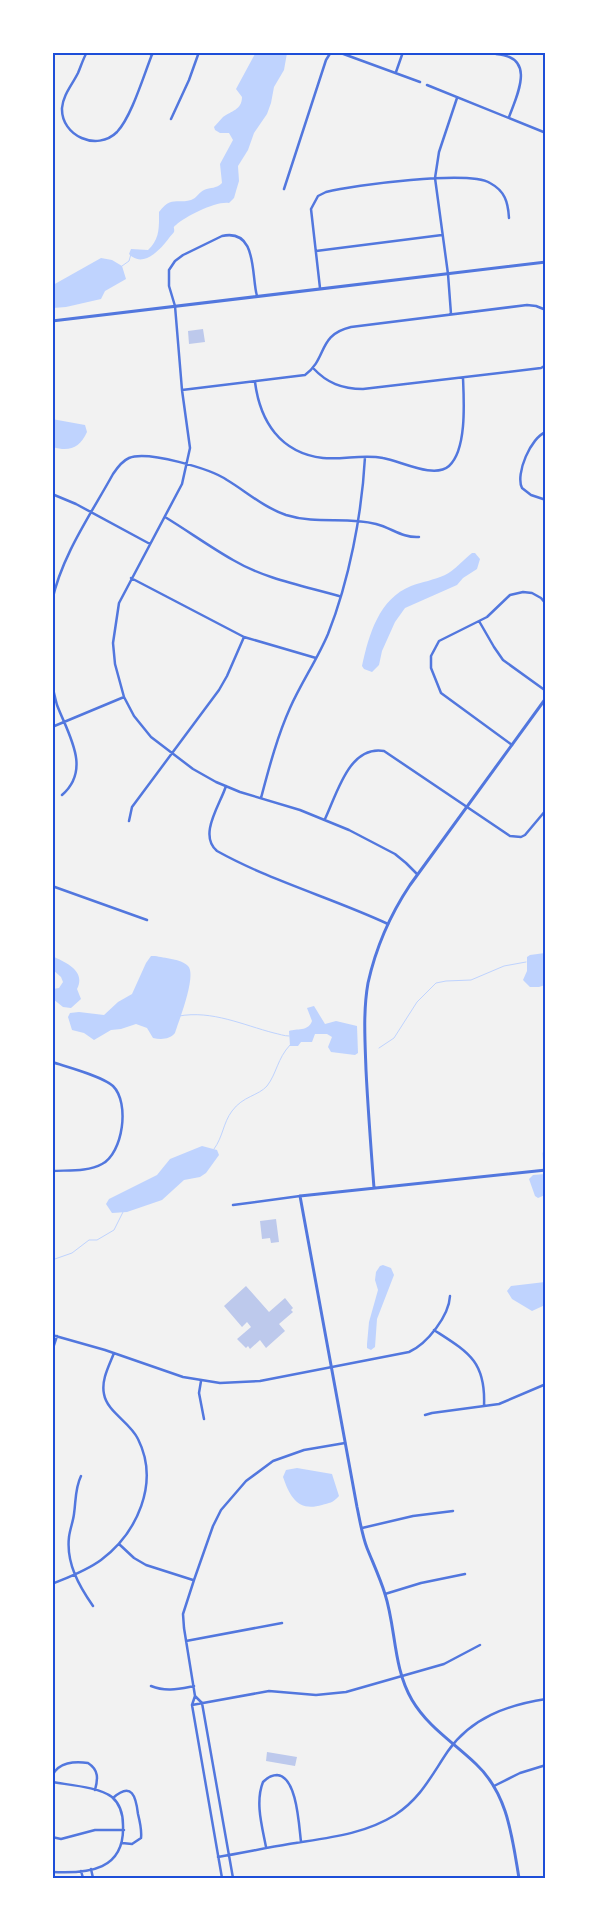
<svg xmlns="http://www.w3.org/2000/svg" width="598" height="1931" viewBox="0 0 598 1931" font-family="'Golos Text',sans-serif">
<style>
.water{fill:#bfd3fe}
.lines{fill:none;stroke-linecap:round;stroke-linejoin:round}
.stream{stroke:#bfd3fe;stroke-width:1}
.building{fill:#bdc9ec}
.minor{stroke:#5277de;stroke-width:2.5}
.tertiary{stroke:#5277de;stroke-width:3}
.neatline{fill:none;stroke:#1d4ed8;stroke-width:2}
</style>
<rect width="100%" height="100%" fill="#f2f2f2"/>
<!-- water -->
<path class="water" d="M256,52L287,53L284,70L274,87L271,103L267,114L254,133L248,150L238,166L239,181L236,191L234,198L229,203C216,201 186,216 176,225C172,228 175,227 174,232C172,235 171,235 169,238C161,249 143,269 129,254L131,249L148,250C160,239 159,227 159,212C171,196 177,204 191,200C197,198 199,192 204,190C211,187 216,189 222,183L220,164L233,140L229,133H220L215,130L214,127C217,124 220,120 223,117C231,111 242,110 242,97L236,89Z
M101,258L112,260L122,266L126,279L105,291L101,299L66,307L53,308V285Z
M52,419L85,425L87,432C80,448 69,452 53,447Z
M472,553H475L480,559L477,569L463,578L457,585L405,608L395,622L382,651L379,665L372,672L364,669L362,666C369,634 379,599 411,586C422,582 434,580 445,575C455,570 463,560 472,553Z
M545,953V985L539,987H530L523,980L527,971V957L530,955Z
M52,956C67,963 86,971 77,989L81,999L71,1008L63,1007L53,999V989L59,988L63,982L61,977L53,970Z
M151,956H155C164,958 182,959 188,966C197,975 179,1020 175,1033C170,1039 162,1040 153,1038L147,1028L136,1024L121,1029L111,1030L94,1040L84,1033L72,1030L68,1017L70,1013L79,1012L104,1015L118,1002L132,994L146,963Z
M314,1006L325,1024L336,1021L357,1026L358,1053L355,1055L331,1052L328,1047L332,1037L327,1034H315L312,1042H301L298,1046H290L289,1031C297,1028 308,1032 312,1021L307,1008Z
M202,1146L217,1150L219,1155L206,1173L200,1177L184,1180L162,1200L127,1212L112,1213L106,1204L109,1199L157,1175L170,1159Z
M545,1174V1195L538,1198L535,1196L529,1179L533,1175Z
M383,1265L391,1268L394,1275L377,1319L375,1347L371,1350L367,1348V1344L369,1322L378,1290L375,1280L376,1272L380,1266Z
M545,1282V1305L532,1311L512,1299L507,1291L511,1286Z
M297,1468L332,1474L339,1496C333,1503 329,1503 322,1505C298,1512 290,1497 283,1477L286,1470Z"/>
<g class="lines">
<!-- stream -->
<path class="stream" d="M122,266L129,261L131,254
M179,1016C212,1010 243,1025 274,1033C279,1034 284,1036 289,1036
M379,1048L394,1038L417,1002L436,983L446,981L471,980L504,966L526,962
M214,1149C223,1137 223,1123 232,1111C243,1096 258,1096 267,1086C277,1073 277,1059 290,1045
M544,1168L543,1153L546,1148
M52,1260L72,1253L89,1240H97L114,1230L123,1212"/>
</g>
<!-- building -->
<path class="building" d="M203,329L205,342L189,344L188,331Z
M276,1219L279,1242L271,1243L270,1238L262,1239L260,1221Z
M246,1286L269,1312L285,1298L293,1308L291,1310L293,1312L279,1324L285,1331L266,1348L260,1340L250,1349L248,1346L246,1348L237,1339L251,1327L247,1322L242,1327L224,1306Z
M267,1752L297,1757L295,1766L266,1761Z"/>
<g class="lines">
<!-- minor -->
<path class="minor" d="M87,52C83,59 81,66 78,73C72,85 63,95 62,108C61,136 97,152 117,132C132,116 144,74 153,52
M146,52L152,55
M338,52L420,82
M496,54C536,57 518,93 509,117
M396,72L403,52
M427,85L546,133
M171,119L189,80L199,52
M284,189L326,60L331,52
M316,251L442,235
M320,288L311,209L318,196L326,192C354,185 469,170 490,183C505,191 508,202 509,218
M257,296C251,276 258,228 222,236L183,255L175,261L169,270V286L175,306L182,390L190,448L182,484L119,603L113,643L115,664L124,697L134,716L151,737L193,769L216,782L240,792L300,810L349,830L395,854L406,863L417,874
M451,314L448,274L435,178L439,152L457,98
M313,368C327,383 342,389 363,389L541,368L546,365
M255,382C260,421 280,453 323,458C343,460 363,454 383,458C401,461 434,479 449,466C467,450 464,401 463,378
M182,390L305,375C328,358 317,335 351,327L527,305L536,306L546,310
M546,432C531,437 515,474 522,488L531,495L546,500
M52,494L76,504L150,544
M165,517C188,531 210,547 233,560C265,579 304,586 339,596
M131,578L244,637L316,658
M52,601C62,555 91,514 113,474C117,468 122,461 129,458C147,450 211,469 227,480C247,492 263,507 286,515C318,525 346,516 376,524C392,528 402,538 419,537
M479,621L494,647L503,660L546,691
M52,685C54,692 55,698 57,705C68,734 92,769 62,795
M52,727L124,697
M512,745L441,693L431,668V656L439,641L487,617L510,595L523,592L532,593L541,598L546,604
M226,786C220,805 198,835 217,851C271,881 332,898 388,924
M261,798C269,768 277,737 290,708C301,683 317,660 328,634C349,581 362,514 365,457
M325,819C337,794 349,745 384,751L510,836L521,837L525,835L546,810
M129,821L132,807L219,690L227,676L244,637
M52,886L147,920
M52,1062C67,1067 102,1076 113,1086C130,1103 123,1153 102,1164C88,1172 68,1170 52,1171
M233,1205L300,1196
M434,1330C468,1352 486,1361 484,1406
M52,1335L105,1350L183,1377L220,1383L260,1381L409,1352C427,1344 449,1316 450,1296
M52,1351L57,1336
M201,1381L199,1393L204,1419
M425,1415L432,1413L499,1404L546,1384
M81,1476C75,1488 76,1500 74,1514C73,1522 70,1529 69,1537C66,1563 79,1586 93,1606
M362,1528L413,1516L453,1511
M119,1544L134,1558L146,1565L193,1580
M52,1584C69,1577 86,1571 101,1560C137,1533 160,1483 138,1439C130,1422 107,1412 104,1394C101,1380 109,1366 114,1353
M385,1594L421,1583L465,1574
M186,1641L282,1623
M151,1686C166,1692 178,1689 194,1686
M195,1696L202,1703L233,1878
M192,1705L269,1691L316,1695L346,1692L444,1664L480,1645
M52,1776C58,1762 75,1761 88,1763C99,1770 98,1779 95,1790
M52,1782C69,1785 99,1787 112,1797C120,1804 123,1815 123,1825C125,1870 89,1874 52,1872
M494,1786L520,1773L546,1765
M113,1798C132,1781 136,1797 138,1814C140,1822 142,1830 141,1838L132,1844L122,1843
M52,1837L61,1839L95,1830H124
M266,1847C262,1826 255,1802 263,1782C267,1778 271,1775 277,1775C297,1776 299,1826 301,1842
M218,1857C242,1853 265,1848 289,1844C326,1838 363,1835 395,1815C421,1798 431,1776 448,1751C471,1718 507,1705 546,1699
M91,1869L93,1878
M81,1871L83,1878
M222,1878L192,1705L195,1696L184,1628L183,1614L194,1580L213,1526L221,1510L246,1481L273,1461L304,1450L345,1443"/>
<!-- tertiary -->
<path class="tertiary" d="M52,321L546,262
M374,1188C371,1149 368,1110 366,1070C365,1041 363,1011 368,983C376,947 390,915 410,885L546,698
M519,1878C512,1837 508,1794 476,1764C453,1742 428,1727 412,1700C393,1668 396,1628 385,1594C380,1578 373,1563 367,1548C362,1535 360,1521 357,1507L300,1196L546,1170"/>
</g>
<!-- border -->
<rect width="598" height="1931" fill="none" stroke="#ffffff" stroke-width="108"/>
<rect x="54" y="54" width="490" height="1823" class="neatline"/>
</svg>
